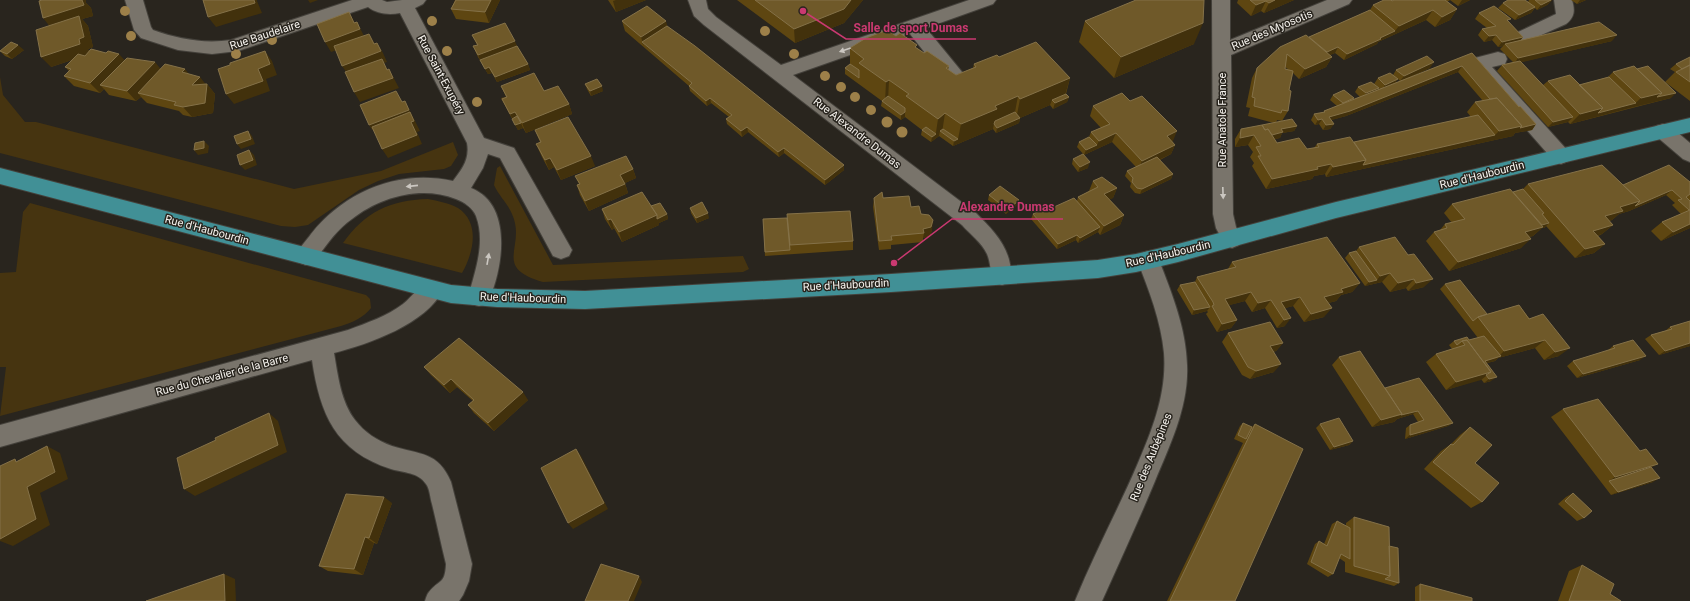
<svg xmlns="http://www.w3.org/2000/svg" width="1690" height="601" viewBox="0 0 1690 601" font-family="Roboto,sans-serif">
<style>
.green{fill:#463410}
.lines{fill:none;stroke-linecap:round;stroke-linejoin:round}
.minor-casing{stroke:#44413b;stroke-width:2}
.major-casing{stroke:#44413b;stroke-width:2}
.minor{fill:#79746b;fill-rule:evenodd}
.major{fill:#419096;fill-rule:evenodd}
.tree{fill:#9d8049}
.wall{fill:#5e4611;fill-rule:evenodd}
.shaded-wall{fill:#42310c}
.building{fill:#6f5929;stroke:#847148}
.oneway{fill:#cbc7c1}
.labels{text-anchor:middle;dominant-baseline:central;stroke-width:3;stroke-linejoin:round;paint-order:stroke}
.street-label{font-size:11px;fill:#f7f4ef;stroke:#29251e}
.leader{fill:none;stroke:#ca3971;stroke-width:1.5}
.callout-dot{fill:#ca3971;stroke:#29251e;stroke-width:1.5}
.callout-label{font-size:12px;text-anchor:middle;font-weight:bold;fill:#ca3971;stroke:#29251e;stroke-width:3;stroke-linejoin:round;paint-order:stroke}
</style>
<rect width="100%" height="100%" fill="#29251e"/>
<!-- green -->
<path class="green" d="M0,77L3,95L25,122H36L294,189L381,171L453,142L458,155L451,166L444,169L399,174L378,181L359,190L308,225L295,227L281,226L0,153Z
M500,166L553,265L743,256L749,269L743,272L543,282C491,267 527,247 512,214C508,204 499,196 494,185L497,168Z
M428,199C438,201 449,203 458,208C481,223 473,254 462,273L343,243C365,212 390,200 428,199Z
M30,203L366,295L370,299L371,308C363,318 353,322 341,326L0,416L6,367H0V273L16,272L23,212Z"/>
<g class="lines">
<!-- minor casing -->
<g class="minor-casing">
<path id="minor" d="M125,0H143L151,27L153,30C178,39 204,44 231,40L352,0H382L387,2L402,0H426L423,4L415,8L484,138L514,148L572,250L569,256L561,259L553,256L500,158L488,154L483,168L471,188C514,205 503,271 487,304L479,306L471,304L468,297C475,272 486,242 476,216C473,208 464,202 456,199C421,185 380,197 352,219C336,230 325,247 314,262L306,265L298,262L295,256C299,248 306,241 311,234C345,191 399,169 453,181C462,169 470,159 467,143L400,13C389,15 377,14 368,7L238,51L212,54L178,50L141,38L134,30Z
M688,0H706L708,9L716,17L781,65L969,0H996L993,4L926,28L971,83L973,88L971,93L964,95L957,93L910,34L793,75L976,213C992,229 1006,243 1010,264C1012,272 1013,276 1010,282L1002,285L994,282C990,273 991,263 987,254C982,243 970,234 962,225L704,25L694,16Z
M1212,0H1230V40L1327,0H1352L1349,4L1231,55L1233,214L1236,227L1243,239L1239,245L1232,248L1225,245L1216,228L1213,214Z
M1554,0H1572C1575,10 1575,17 1566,24L1528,41L1522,43L1516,41L1513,37L1516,33L1556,14Z
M1498,52L1505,54L1507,59L1505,64L1492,67L1568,151L1571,156L1568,161L1561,164L1554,161L1469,64L1471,59Z
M1663,124L1670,126L1690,143V162L1683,159L1656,136L1653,131L1656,126Z
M1148,251L1156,254L1159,260C1172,294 1186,328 1187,365C1189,406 1170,445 1155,481C1138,522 1120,561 1102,601H1075C1094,554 1118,510 1138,463C1153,428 1167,392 1164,353C1161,321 1149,290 1137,260L1140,254Z
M432,281L440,283L443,290C426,324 369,344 334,353C338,376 341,402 355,420C364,432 378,441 392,446C420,455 438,451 451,482L472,564L469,581L463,595L459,601H425C426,598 427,594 429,592C439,579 445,585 446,564C441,544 437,524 432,504C430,498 430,489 426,484C418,472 404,473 391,469C335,451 320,414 312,360L0,447V425L348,330C367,323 387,316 403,304C413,296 419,285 432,281Z"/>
</g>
<!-- major casing -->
<g class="major-casing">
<path id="major" d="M1690,118V132L1336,218L1178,262L1136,272L1098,278L891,292L585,309L497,307L451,303L0,184V168L451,285L497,289L585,291L891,274L1098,260L1136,254L1178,244L1336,202Z"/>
</g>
<!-- minor -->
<use href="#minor" class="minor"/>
<!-- major -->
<use href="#major" class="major"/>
</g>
<!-- trees -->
<g class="tree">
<circle cx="125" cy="11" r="5"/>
<circle cx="432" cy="21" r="5"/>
<circle cx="765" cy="31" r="5"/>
<circle cx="131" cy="36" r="5"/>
<circle cx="272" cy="40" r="5"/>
<circle cx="447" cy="51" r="5"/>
<circle cx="236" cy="54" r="5"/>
<circle cx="794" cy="54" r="5"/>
<circle cx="825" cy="76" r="5"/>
<circle cx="841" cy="87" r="5"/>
<circle cx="855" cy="97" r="5"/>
<circle cx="477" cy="102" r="5"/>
<circle cx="871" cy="110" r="5"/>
<circle cx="887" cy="122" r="5.5"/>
<circle cx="902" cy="132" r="5.5"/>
</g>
<!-- wall -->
<path class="wall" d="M42,0H86V3L91,8L93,16L82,19L88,26L93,47L88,49L89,51L161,69L189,74L206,84H207L215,94L213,113L192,117L183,115L179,111L147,103L141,97L136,101L109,95L104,89L100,93L74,86L64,76L69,71L65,67L72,60L51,67L49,26Z
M455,0H500L489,23L456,19L451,9Z
M608,0H646L616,12Z
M737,0H863L844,23L795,43Z
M1238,0H1294L1264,13L1261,11L1251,16L1237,3Z
M1394,0H1470L1458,6L1450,0L1447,2L1457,9L1450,20L1435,27L1426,20L1378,42L1377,44L1344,60L1335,53L1330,55L1332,57L1326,67L1299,79L1293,73L1289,90L1288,111L1282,121L1277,120L1276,123L1297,126L1294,131L1282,133L1280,138L1274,139L1277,143L1307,149L1314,148L1317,144L1354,142L1471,117L1467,112L1475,102L1483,101L1458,72L1346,116L1331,120L1334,124L1330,129L1323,130L1319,124L1315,125L1311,120L1314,114L1323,113L1324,111L1337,106L1330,100L1333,95L1354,98L1353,100L1360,97L1355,92L1358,87L1379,88L1377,90L1380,89L1374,84L1378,78L1393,75L1396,70L1430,68L1404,80L1472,53L1519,107L1536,124L1532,130L1515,133L1513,136L1326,177L1325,174L1314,176L1312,179L1266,189L1252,166L1254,163L1250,157L1253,152L1248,145L1235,147V139L1241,129L1274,123L1248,116L1250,108L1246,107L1252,78L1257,68L1309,37L1370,10L1373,5ZM1285,67L1289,70L1285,69ZM1398,79L1400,81L1395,83Z
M1529,0H1552L1547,5L1537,10L1535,8L1531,13L1515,20L1498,8L1503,3L1528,2Z
M1571,0H1586L1577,4Z
M1479,13L1508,22L1523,37L1520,41H1612L1521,62L1543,85L1548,81L1579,85L1608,77L1613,72L1671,98L1570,124L1568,122L1548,127L1497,71L1502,65L1513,62L1500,49L1503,46L1498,47L1492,40L1484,42L1478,35L1482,29L1487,28L1475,19Z
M622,21L667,26L844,170L825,185L784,153L779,157L748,132L742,137L727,124L726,119L729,117L711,103L707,106L690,91L689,86L625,31Z
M1085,21L1194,44L1114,78L1079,42Z
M472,35L517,46L528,64L530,70L497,82L492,73L488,74L478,57L473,46L477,45Z
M850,48H917L924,53L949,66L948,70L956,75L973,68L974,64L999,57L1070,78L1066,94L1069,97L1067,102L1053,109L1050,105L1020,118L1019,123L996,133L993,129L953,146L939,136L931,142L921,135L922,130L905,117L901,120L881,106L882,101L845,74V68L850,64Z
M24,50L12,59L5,56L0,51Z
M1690,57V101L1665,82L1675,72L1670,69L1676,64Z
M585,84L603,91L591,96L587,89Z
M501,86L544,91L569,104L572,114L526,133L522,126L523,128L518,130L501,98L506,97Z
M1130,101L1173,141H1172L1175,145L1171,154L1160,160L1173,174L1171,179L1140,194L1135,193L1130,187L1131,183L1125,176L1127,171L1136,167L1112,142L1084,155L1077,147L1079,142L1089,137L1091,132L1101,128L1090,116L1093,106Z
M535,130L595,166L561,180L554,167L549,170L542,157L536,144L540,142Z
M1073,159L1088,168L1078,172L1072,164Z
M633,169L636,178L625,183L628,193L589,211L580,195L577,185L579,184L575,176Z
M1093,181L1117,188L1113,198L1109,199L1124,215L1120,225L1100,235L1098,232L1078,243L1076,240L1057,249L1031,219L1033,214L1077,201L1078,197L1089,191Z
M1690,181V228L1661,241L1651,231L1662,222L1681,214L1672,205L1675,203L1666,195L1629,211L1619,214L1612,220L1609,221L1613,225L1602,234L1598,236L1605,244L1594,253L1575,258L1546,226L1544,228H1542L1533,236L1529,237L1521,248L1449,271L1426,241L1434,232L1440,230L1445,224L1452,223L1444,213L1452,204L1513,192L1523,189L1528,184L1623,185Z
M989,195L1017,205L1006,214L988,200Z
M874,198H883L911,207L921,214L932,230L930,236L923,238V242L891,245V249L879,250L873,207Z
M651,206L667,214L668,219L659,223V225L622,242L614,228L612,230L605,219L602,209Z
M690,208L709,218L697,223L691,213Z
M763,219L853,241V250L765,256Z
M1395,237L1424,287L1408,291L1406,288L1390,292L1382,282L1365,286L1345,258L1349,253L1356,251L1359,247Z
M1232,262L1360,283L1352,292L1341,295L1336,301L1328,303L1324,317L1304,322L1293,306L1285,308V326L1277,328L1265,308L1252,312L1245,301L1229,305L1237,320L1231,328L1217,332L1206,314L1208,312L1207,311L1192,315L1177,290L1180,285L1195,282L1197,277L1228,269Z
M1445,284L1487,314L1519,305L1559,356L1544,360L1535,348L1498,358L1495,361L1487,363L1491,381L1484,383L1481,379L1446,390L1426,362L1436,354L1452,349L1449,345L1454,341L1469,340L1478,338L1440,289Z
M1670,327L1690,346L1659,355L1645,339L1651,335L1665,331Z
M1228,333L1283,343L1276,351L1273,352L1274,372L1250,379L1242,375L1222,342Z
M1613,346L1640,360L1577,378L1567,366L1573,361L1607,351Z
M1339,357L1385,388L1453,423L1448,426L1405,439L1406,428L1410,425L1418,422L1413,414L1397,419L1394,422L1372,427L1332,365Z
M424,367L528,400L494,431L474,413L468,405L473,401L457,387L450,393L431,375Z
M1563,409L1640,451L1658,464L1651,467L1653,482L1611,495L1551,417Z
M1243,423L1252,427L1255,424L1235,601H1167L1243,443L1234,439L1240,426Z
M1320,424L1353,441L1349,445L1330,450L1316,428Z
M1470,427L1482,502L1471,508L1424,469L1441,451L1451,444L1460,435Z
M1573,493L1584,518L1577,521L1558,504L1566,497Z
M392,503L377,544L374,543L363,575L328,571L319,566Z
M1354,517L1389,546L1399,583L1394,586L1345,572V562L1339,558L1333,574L1328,577L1307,564L1315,544L1319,541L1324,544L1332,524L1337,521L1346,526V523Z
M1582,565L1610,594L1621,601H1558L1569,571Z
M1420,584L1472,601H1415V587Z"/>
<!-- shaded-wall -->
<path class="shaded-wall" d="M80,0H86V3L91,8L93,16L82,19L88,26L93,47L88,49L90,54L51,67L41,57L52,29L43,18Z
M254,0H257V1L262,13L216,27L208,17Z
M308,0H318L310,3Z
M491,0H500L489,23L485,12Z
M616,0H646L616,12L613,1Z
M851,0H863L844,23L795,43L794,29Z
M1275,0H1294L1264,13L1269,3Z
M1463,0H1470L1458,6L1462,0Z
M1552,0L1547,5L1537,10L1541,5Z
M1580,0H1586L1577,4Z
M1266,1L1261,11L1251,16L1256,5Z
M1535,7L1531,13L1515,20L1519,15Z
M1457,9L1450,20L1435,27L1442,17Z
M1433,10L1426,20L1378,42L1377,44L1344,60L1347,54L1395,31L1399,26Z
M349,12L355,23L357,22L366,40L331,52L325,42L354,23Z
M666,21L669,32L642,42L644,47L641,37Z
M1203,23L1194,44L1114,78L1121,57Z
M369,34L375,44L377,43L383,53L387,62L384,63L391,78L389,69L399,88L360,102L354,92L349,76L342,66Z
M1496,35L1492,40L1484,42L1489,36Z
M1617,35L1612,41L1514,64L1518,58Z
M1523,37L1519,42L1505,44L1503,46L1498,47L1502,42Z
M515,41L519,51L480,60L478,55Z
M18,45L24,50L12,59L7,54Z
M1338,47L1335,53L1318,60L1322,55Z
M265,51L272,61L277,75L266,79L270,91L234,104L226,94L258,69Z
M119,54L128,64L100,85L104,89L100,93L90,83Z
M1332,57L1326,67L1299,79L1305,69Z
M155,62L164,73L138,93L141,97L136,101L127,91Z
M1434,62L1430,68L1400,81L1404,76Z
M528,64L530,70L497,82L495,77Z
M1462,66L1458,72L1346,116L1325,122L1329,117Z
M489,67L492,73L488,74L485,69Z
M185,69L193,79L182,72Z
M200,77L207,86V84L215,94L213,113L192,117L183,107L192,85Z
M1070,78L1064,99L1069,97L1067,102L1053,109L1055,103L1052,100L1050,105L1020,118L1019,123L996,133L997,128L1016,120L1020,99Z
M1398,79L1394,84L1382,90L1385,85Z
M889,80L888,101L885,103L886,82Z
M602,86L603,91L591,96L590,91Z
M1379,88L1375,93L1363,99L1366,93Z
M1662,93H1676L1671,98L1630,108L1641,98Z
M1018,96L1014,117L994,124L993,129L953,146L954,141L958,139L961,124L995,106Z
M710,98L711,103L707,106L706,101Z
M405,101L420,131L417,132L422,144L388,158L382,149L411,122V115L372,130L369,125Z
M1636,103L1630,108L1570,124L1580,114L1603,108Z
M569,104L572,114L526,133L522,123Z
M515,112L520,122L515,124L510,114Z
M905,112V117L901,120V115Z
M945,113L942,133L940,131L939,136L935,139L938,119Z
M1573,117L1568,122L1548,127L1553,122Z
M1322,119L1319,124L1315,125L1318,120Z
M521,123L523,128L518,130L515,125Z
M1334,124L1330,129L1323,130L1326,125Z
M1536,124L1532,130L1515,133L1513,136L1326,177L1333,167L1366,160L1495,135L1499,131L1522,126Z
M1297,126L1294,131L1282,133L1280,138L1264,141L1267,136L1281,129Z
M747,127L748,132L742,137L741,131Z
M248,131L252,136L255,144L241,149L237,144Z
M1177,131L1173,141L1163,146L1167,136Z
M1116,133L1112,142L1084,155L1086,150L1097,145L1099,141Z
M936,134L935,139L931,142L932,137Z
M1254,135L1248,145L1235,147L1240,138Z
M204,141L209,146L208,153L198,155L194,150Z
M1175,145L1171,154L1138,170L1142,161Z
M784,148V153L779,157L778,152Z
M249,150L254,155L257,165L245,170L240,165Z
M591,156L595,166L561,180L557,170Z
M550,158L554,167L549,170L545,160Z
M1090,162L1088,168L1078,172L1080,167Z
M1331,164L1325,174L1314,176L1312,179L1266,189L1272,179L1317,167Z
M844,165V170L825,185V180Z
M633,169L636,178L623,184L620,175Z
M1173,174L1171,179L1140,194L1142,189Z
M625,184L628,193L589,211L585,201Z
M1117,188L1113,198L1101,204L1104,194Z
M1672,190L1666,195L1629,211L1619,214L1612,220L1594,225L1605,216L1620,207Z
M1019,200L1017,205L1006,214L1008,210Z
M708,213L709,218L697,223L696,218Z
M667,214L668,219L659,223V225L622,242L619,232L657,215Z
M1124,215L1120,225L1100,235L1104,226Z
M611,219L614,228L612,230L608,220Z
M933,220L932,230L930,236L923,238L924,233L923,229Z
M1549,223L1544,228H1542L1533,236L1515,241L1525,232L1535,227Z
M1690,224V228L1661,241L1673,232Z
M1613,225L1602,234L1583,240L1593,231Z
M1100,227L1098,232L1078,243L1080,238Z
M1077,235L1076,240L1057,249L1058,244Z
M1531,239L1521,248L1449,271L1458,262Z
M1605,244L1594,253L1575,258L1585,249Z
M1390,273L1382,282L1365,286L1369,282L1377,280L1380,276Z
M1414,279L1406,288L1390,292L1398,283Z
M1433,279L1424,287L1408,291L1416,283Z
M1360,283L1352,292L1341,295L1336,301L1317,306L1324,297L1341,289Z
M1251,292L1245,301L1219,308L1225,299Z
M1300,297L1293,306L1278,310L1281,302Z
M1271,300L1265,308L1252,312L1258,303Z
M1210,307L1207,311L1192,315L1194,310Z
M1332,308L1324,317L1304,322L1311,314Z
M1291,318L1285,326L1277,328L1284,320Z
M1237,320L1231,328L1217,332L1222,324Z
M1545,340L1535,348L1498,358L1495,361L1480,365L1485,361L1497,358L1504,351Z
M1283,343L1276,351L1264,354L1270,346Z
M1690,343V346L1659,355L1665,351Z
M1570,348L1559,356L1544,360L1555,352Z
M1646,356L1640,360L1577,378L1583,374Z
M1281,364L1274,372L1250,379L1256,371Z
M1491,372L1481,380L1446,390L1456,382Z
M1497,377L1491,381L1484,383L1489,379Z
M451,379L457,387L450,393L444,385Z
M523,392L528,400L494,431L488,423Z
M1418,411L1413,414L1397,419L1394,422L1372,427L1381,420Z
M269,413L278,421L287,452L195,496L184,489Z
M1453,423L1448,426L1405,439L1410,435Z
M1353,441L1349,445L1330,450L1334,447Z
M47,446L60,453L68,479L40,493L50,525L13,546L0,541V539Z
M576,449L581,456L608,509L573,529L568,523Z
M1658,464L1644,471L1609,481L1615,477Z
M1660,478L1653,482L1611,495L1618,492Z
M384,497L392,503L377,544L369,538Z
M365,537L374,543L363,575L354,569Z
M224,574L235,579L236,601H225Z
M639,576L642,582L634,601H628Z"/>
<!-- building -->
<path class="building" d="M42,0H82L84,5L43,18L39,1Z
M203,0H254L255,3L208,17Z
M456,0H491L485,12L451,9Z
M755,0H851L844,9L794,29Z
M1136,0H1204L1203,23L1121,57L1085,21Z
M1250,0H1275L1269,3L1266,1L1256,5Z
M1384,0H1391L1392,1L1394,0H1445L1457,9L1442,17L1433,10L1399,26L1373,5Z
M1508,0H1525L1535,7L1519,15L1503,3Z
M1535,0H1551L1541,5Z
M647,6L666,21L641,37L622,21Z
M1494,6L1511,19L1507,20L1523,37L1502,42L1496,35L1489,36L1482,29L1496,26L1479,13Z
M1370,10L1395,31L1380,38L1381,39L1347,54L1338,47L1327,52L1309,37Z
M349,12L354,23L357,22L360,29L325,42L317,24Z
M79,16L84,37L79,39L80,44L41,57L36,30Z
M1599,22L1617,35L1518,58L1505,44Z
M505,23L515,41L478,55L473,46L478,45L472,35Z
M667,26L695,46L844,165L825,180L784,148L778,152L747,127L741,131L726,119L732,115L710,98L706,101L689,86L692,83L642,42Z
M887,30L896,36L900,33L917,45L915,47L924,53L927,51L949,66L946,68L956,75L976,67L974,64L997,55L999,57L1036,42L1070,78L1020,99L1018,96L995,106L997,109L961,124L945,113L938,119L906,96L909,94L889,80L886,82L859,63L864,59L850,48L866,38Z
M369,34L374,44L377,43L381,51L342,66L334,46Z
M1306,35L1332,57L1305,69L1287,54L1285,69L1293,71L1289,90L1291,91L1288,111L1282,110L1281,113L1254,106L1255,98L1252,97L1257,68L1280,47Z
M11,42L18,45L7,54L0,51Z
M517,46L528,64L495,77L489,67L485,69L480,60Z
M91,49L106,53L108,51L119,54L90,83L64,76L71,69L65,67L78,54L85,56Z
M265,51L270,64L258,69L263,81L226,94L218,69L230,65V63Z
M1472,53L1519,107L1520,106L1536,124L1520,128L1522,126L1497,98L1490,99L1462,66L1350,111L1329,117L1334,124L1326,125L1322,119L1318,120L1314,114L1325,112L1324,111Z
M1427,56L1434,62L1404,76L1396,70Z
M1690,57V65L1682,69L1676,64Z
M127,58L155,62L127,91L100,85Z
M382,59L387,70L389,69L393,78L354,92L345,72Z
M1520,61L1573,117L1553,122L1502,65Z
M165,64L185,69L182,72L200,77L192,85L207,84L205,103L183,107L174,105L176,102L138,93Z
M850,64L859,70V78L845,68Z
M1690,65V82L1676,72Z
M1634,66L1662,93L1641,98L1613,72Z
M1648,66L1676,93L1657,97L1662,93L1637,69Z
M534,73L544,91L558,86L569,104L522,123L515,112L510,114L502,99L507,97L501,86Z
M1390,73L1398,79L1385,85L1378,78Z
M1570,75L1603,108L1580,114L1548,81Z
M1609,77L1636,103L1598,113L1603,108L1579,85Z
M597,79L602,86L590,91L585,84Z
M1371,82L1379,88L1366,93L1358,87Z
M1344,90L1354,98L1343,103L1333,95Z
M396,91L402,102L405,101L409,110L369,125L360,105Z
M1122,93L1130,101L1142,96L1177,131L1167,136L1175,145L1142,161L1116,133L1099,141L1091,132L1110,124L1093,106Z
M1066,94L1069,97L1055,103L1052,100Z
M888,96L905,108V112L901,115L882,101Z
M1497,98L1522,126L1499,131L1475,102Z
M410,112L414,121L411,122L417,135L382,149L372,127Z
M1015,112L1020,118L997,128L994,124L995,121Z
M1478,115L1495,135L1363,165L1366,160L1354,142Z
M517,116L521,123L515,125L512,119Z
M568,117L591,156L557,170L550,158L545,160L538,147L536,144L541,142L535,130Z
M1292,119L1297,126L1281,129L1283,132L1272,135L1268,129L1265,130L1262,125Z
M1262,125L1265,130L1268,129L1277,143L1299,138L1307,149L1319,147L1317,144L1350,137L1366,160L1333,167L1331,164L1317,167L1318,169L1272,179L1258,156H1261L1256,147L1261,146L1254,135L1240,138L1241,129Z
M926,127L936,134L932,137L922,130Z
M943,129L958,139L954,141L940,131Z
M248,131L251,139L237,144L234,136Z
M1089,137L1097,145L1086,150L1079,142Z
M204,141V148L194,150L195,143Z
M249,150L253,160L240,165L237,155Z
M1083,154L1090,162L1080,167L1073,159Z
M626,156L633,169L620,175L625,184L585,201L577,185L580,184L575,176Z
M1157,157L1173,174L1142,189L1137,188L1132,182L1133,178L1127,171Z
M1602,165L1640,201L1620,207L1623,211L1605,216L1613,225L1593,231L1605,244L1585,249L1528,184Z
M1669,165L1690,182V194L1686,197L1690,201V210H1689L1678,200L1682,199L1672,190L1635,206L1640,201L1623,185Z
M1102,177L1117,188L1104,194L1124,215L1104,226L1078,197L1098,187L1093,181Z
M1000,186L1019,200L1008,210L989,195Z
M1510,189L1543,227L1525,232L1531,239L1458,262L1434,232L1447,228L1445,224L1465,219L1452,204Z
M1523,189L1544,213L1542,214L1549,223L1542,225L1513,192Z
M642,192L657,215L619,232L611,219L608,220L602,209Z
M882,192L883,198L909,196L911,207L919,206L921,214L929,215L933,220L931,227L923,229L924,233L891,236L892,240L879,241L874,198Z
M1074,198L1100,227L1080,238L1077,235L1058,244L1033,214L1052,205L1054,207Z
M702,202L708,213L696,218L690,208Z
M660,203L667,214L657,219V215L651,206Z
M1690,210V224L1673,232L1662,222Z
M850,211L853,241L790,245L787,214Z
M787,218L790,250L765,252L763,219Z
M1327,237L1360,283L1341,289L1343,292L1324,297L1332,308L1311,314L1300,297L1281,302L1291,318L1284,320L1271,300L1258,303L1251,292L1225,299L1237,320L1222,324L1212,306L1214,305L1213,302L1197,277L1236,267L1232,262Z
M1395,237L1408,255L1414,254L1433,279L1416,283L1414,279L1398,283L1390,273L1380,276L1359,247Z
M1356,251L1377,280L1369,282L1349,253Z
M1460,280L1487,314L1478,317L1473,321L1445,284Z
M1195,282L1210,307L1194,310L1180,285Z
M1519,305L1529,319L1543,314L1570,348L1555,352L1545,340L1504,351L1478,317Z
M1690,321V343L1665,351L1651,335L1672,329L1670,327Z
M1270,322L1283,343L1270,346L1281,364L1256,371L1248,367L1228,333Z
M1484,336L1501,356L1485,361L1497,377L1489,379L1486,375L1491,372L1467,340L1462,341L1457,345L1454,341L1467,337L1469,340Z
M459,338L523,392L488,423L468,405L474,400L451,379L444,385L424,367Z
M1467,340L1491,372L1456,382L1436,354L1465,345L1462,341Z
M1633,340L1646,356L1583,374L1573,361L1615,348L1613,346Z
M1360,351L1402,414L1381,420L1339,357Z
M1419,378L1453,423L1410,435V425L1424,420L1418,411L1401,415L1402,414L1385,388Z
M1598,399L1640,451L1646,449L1658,464L1615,477L1563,409Z
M269,413L278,445L184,489L177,458L216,440L215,438Z
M1339,418L1353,441L1334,447L1320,424Z
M1243,423L1252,427L1246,439L1238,435Z
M1255,424L1303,449L1235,601H1170Z
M1470,427L1492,445L1475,463L1499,483L1482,502L1433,462L1451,444L1453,445Z
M47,446L55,472L27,487L36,519L0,539V466L15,459L16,462Z
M576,449L604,503L568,523L541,468Z
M1651,467L1660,478L1618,492L1609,481Z
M1573,493L1592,511L1584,518L1565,501Z
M346,494L384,497L369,538L365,537L354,569L319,566Z
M1354,517L1389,527L1390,576L1354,566Z
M1337,521L1350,528V559L1341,554L1333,574L1311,562L1319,541L1327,546Z
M1389,546L1398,548L1399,583L1385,579L1390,576Z
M601,564L639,576L628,601H585Z
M1582,565L1614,584L1610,594L1621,601H1569Z
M224,574L225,601H146Z
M1420,584L1472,598V601H1420Z"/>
<!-- one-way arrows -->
<defs><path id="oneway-solid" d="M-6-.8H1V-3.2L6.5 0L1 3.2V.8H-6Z"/></defs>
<g class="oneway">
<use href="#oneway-solid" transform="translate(845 50) rotate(161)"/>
<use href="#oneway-solid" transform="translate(412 186) rotate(174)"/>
<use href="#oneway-solid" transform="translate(1223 193) rotate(88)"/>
<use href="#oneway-solid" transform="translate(488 259) rotate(-80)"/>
</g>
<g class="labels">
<!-- street labels -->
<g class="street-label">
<text transform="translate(1272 30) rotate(-23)">Rue des Myosotis</text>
<text transform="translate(265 35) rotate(-18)">Rue Baudelaire</text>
<text transform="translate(441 75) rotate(62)">Rue Saint-Exupéry</text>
<text transform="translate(1222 120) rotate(-90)">Rue Anatole France</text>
<text transform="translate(857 133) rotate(38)">Rue Alexandre Dumas</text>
<text transform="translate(1482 175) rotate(-14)">Rue d'Haubourdin</text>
<text transform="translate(207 230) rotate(15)">Rue d'Haubourdin</text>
<text transform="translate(1168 254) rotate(-13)">Rue d'Haubourdin</text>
<text transform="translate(846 285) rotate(-3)">Rue d'Haubourdin</text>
<text transform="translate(523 298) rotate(2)">Rue d'Haubourdin</text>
<text transform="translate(222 375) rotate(-15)">Rue du Chevalier de la Barre</text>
<text transform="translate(1151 457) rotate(-68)">Rue des Aubépines</text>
</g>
</g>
<!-- callouts -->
<path class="leader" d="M803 11L846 39H976M894 263L952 219H1063"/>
<g class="callout-dot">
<circle cx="803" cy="11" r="4"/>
<circle cx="894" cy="263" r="4"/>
</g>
<g class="callout-label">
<text x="911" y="32">Salle de sport Dumas</text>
<text x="1007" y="211">Alexandre Dumas</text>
</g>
</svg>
